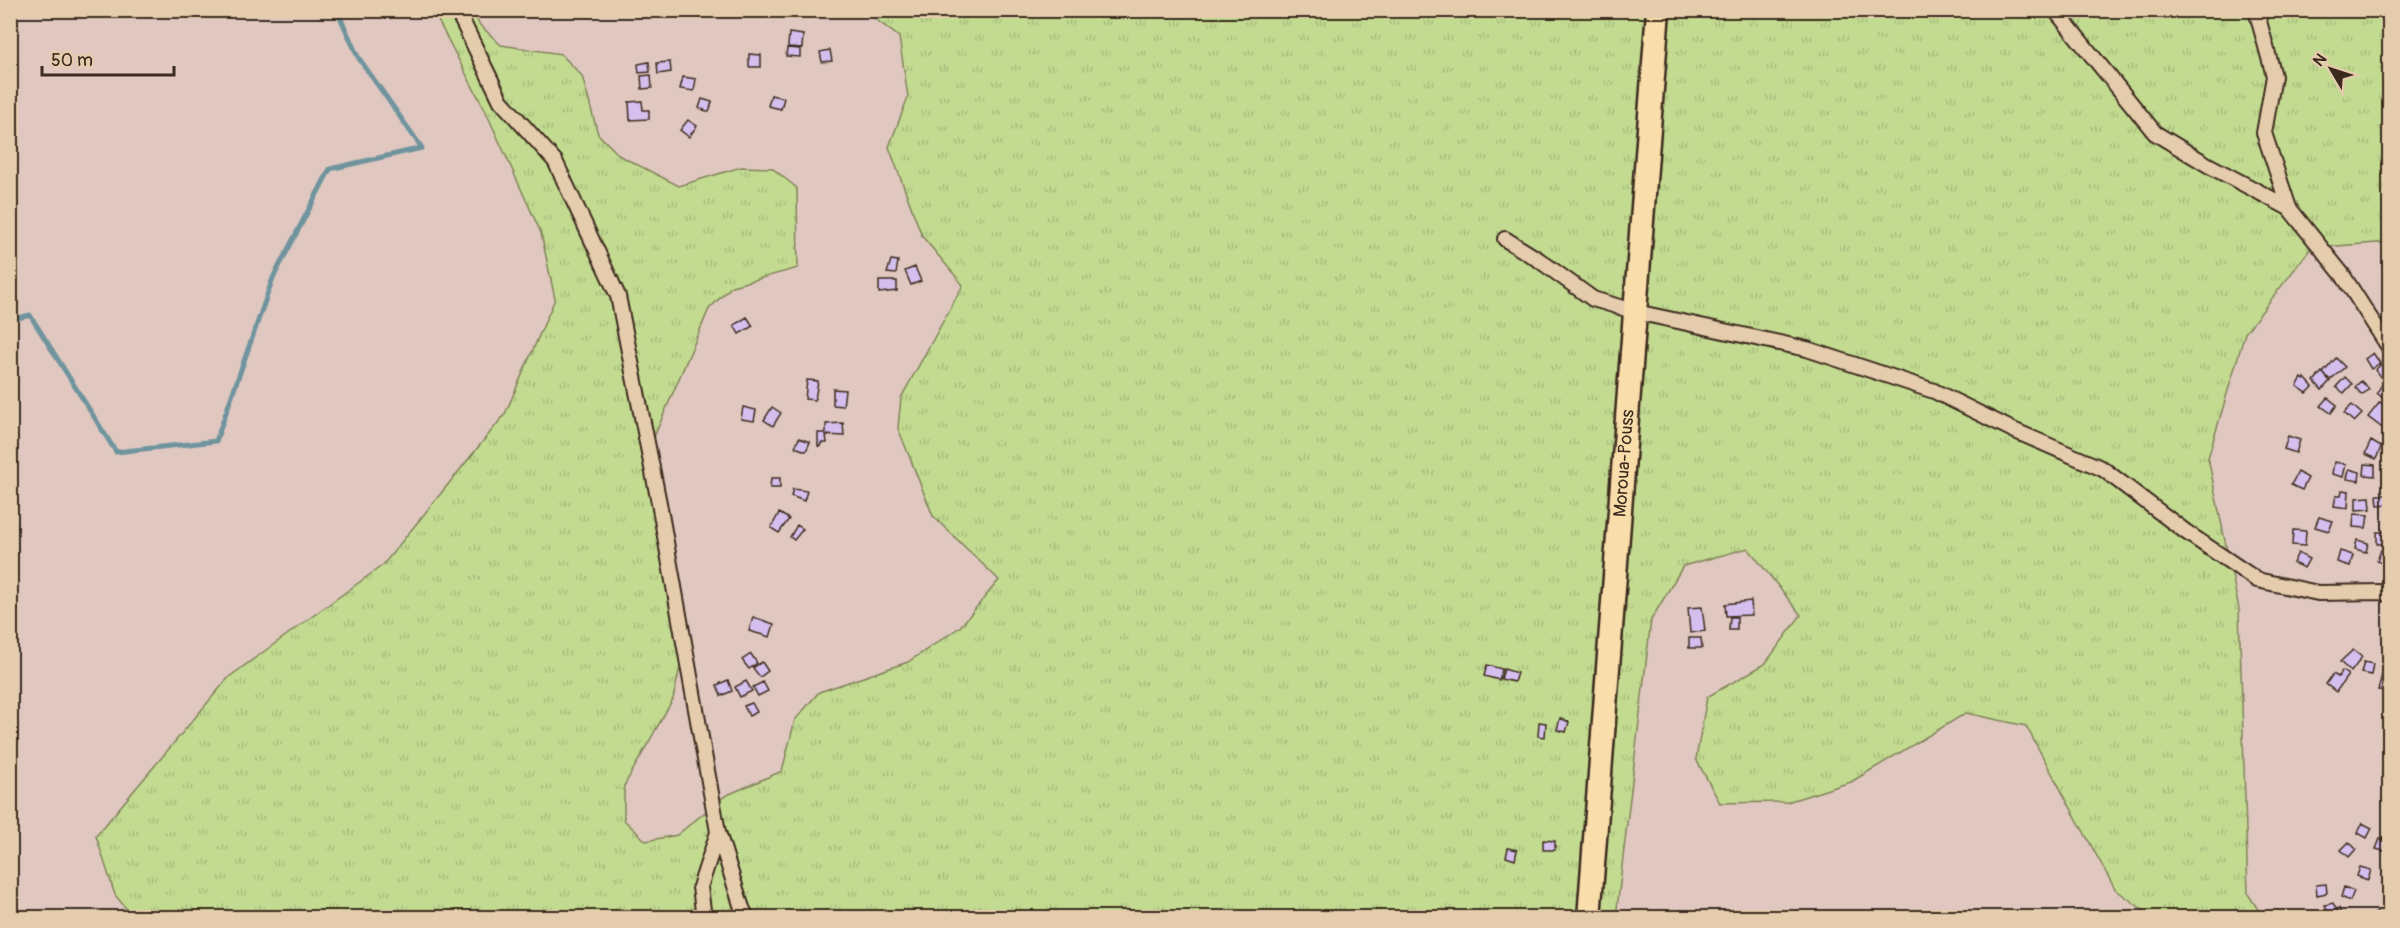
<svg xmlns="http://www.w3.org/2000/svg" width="2400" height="928" viewBox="0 0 2400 928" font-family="Pangolin,sans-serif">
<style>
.grass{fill:url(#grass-tufts);stroke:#7f8258;stroke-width:1.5}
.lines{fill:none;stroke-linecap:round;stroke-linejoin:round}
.stream{stroke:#6f949d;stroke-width:5}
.building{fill:#d5bfef;stroke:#3b2a1e;stroke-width:1.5}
.minor-casing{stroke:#3b2a1e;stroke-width:18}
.primary-casing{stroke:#3b2a1e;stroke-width:27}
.path{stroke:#3b2a1e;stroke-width:3;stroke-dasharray:4.5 4.5;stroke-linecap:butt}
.minor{stroke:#e5ccad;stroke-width:14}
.primary{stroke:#f9deab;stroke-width:22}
.labels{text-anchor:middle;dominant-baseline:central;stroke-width:4.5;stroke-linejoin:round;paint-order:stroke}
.street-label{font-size:18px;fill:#3b2a1e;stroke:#e5ccad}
</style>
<defs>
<pattern id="grass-tufts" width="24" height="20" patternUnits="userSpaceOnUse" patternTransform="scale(1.5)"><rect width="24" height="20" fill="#c3db91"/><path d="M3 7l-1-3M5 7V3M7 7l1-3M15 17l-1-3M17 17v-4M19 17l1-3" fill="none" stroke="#a8bc7d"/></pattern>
</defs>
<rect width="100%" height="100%" fill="#e0c8c1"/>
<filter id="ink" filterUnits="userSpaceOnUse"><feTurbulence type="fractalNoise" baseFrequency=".0167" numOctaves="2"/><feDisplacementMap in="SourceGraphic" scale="12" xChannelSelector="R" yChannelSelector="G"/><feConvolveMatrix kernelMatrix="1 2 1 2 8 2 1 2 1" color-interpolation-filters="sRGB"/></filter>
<g filter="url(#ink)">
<!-- grass -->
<path class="grass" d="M433,11H473L479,24L501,45L561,54L582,76L598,134L620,156L679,186L741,167L772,168L797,188L798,268L732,286L709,309L654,437L655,507L687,635L673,699L624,786V820L646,841L677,835L725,796L782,771L795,720L819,692L908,662L960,627L999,580L933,516L898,428L901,398L963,285L922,236L889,147L908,97L899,37L865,11H2389V242L2311,248L2245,333L2208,458L2239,609L2248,894L2263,917H2153L2115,889L2026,726L1966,713L1851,782L1787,802L1720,803L1696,759L1707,697L1765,664L1801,615L1748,548L1683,566L1651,620L1616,917H133L115,895L96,836L229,677L383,565L505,414L555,299L541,233L486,112Z"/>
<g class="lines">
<!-- stream -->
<path class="stream" d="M10,320L30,315L116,452L216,441L273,278L330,169L422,148L358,57L337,10"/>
</g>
<!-- building -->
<path class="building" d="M789,33L803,35L802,48L788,47Z
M787,48L800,49V57L786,56Z
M830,50L832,61L822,62L820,52Z
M749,54L761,55V67H749Z
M649,62L650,72L639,73L638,64Z
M670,62L671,72L658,74L657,63Z
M651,75L652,88L642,89L641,76Z
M683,77L696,79L694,91L680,89Z
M771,95L784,98L781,109L768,106Z
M702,99L712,102L709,112L699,108Z
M642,101L643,110H649V119L630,120L629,102Z
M688,120L697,126L689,137L680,130Z
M891,260L898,261L896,274L887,273Z
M915,267L921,281L911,285L905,271Z
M879,281H897V291L879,293Z
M747,317L753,326L739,334L734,325Z
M2373,353L2380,363L2371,369L2365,359Z
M2336,358L2345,367L2330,380L2323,373Z
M2384,362L2390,368V374L2382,379L2375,370Z
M2322,372L2330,381L2322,390L2314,381Z
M2345,377L2352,384L2344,393L2336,387Z
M2302,378L2304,380L2305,378L2313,387L2307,393L2297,386Z
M807,380L818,381L815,400L805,399Z
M2390,380V395L2385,400L2377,393L2381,386Z
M2361,381L2369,389L2362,395L2355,387Z
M833,389L845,390L843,406L833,405Z
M2328,398L2337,405L2331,413L2321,406Z
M2380,402L2390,409L2389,433L2368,417Z
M2352,405L2362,414L2354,422L2344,413Z
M743,407L756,410L754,421L741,419Z
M772,407L781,413L773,426L764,420Z
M843,423L844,436L826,435L827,443H821L820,447L818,446V433H826V424Z
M2288,436L2300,440L2296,453L2284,449Z
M799,438L810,442L806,451L795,447Z
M2371,441L2381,447L2376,459L2365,454Z
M2334,462L2346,464L2343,477L2332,474Z
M2365,464L2375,465V476L2364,475Z
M2349,469L2360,472L2359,481L2347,479Z
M2298,472L2308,478L2302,490L2291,485Z
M771,478H780V488H770Z
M793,489L807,491L804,501L791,496Z
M2342,490L2349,491L2348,508L2334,506L2336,495H2341Z
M2377,495H2390V504L2378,505Z
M2370,497L2371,509L2356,510V498Z
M779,513L789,519L779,533L771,528Z
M2354,514L2368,515L2366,528L2353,527Z
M2319,517L2333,521L2329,531L2315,527Z
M797,525L803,529L794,540L790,537Z
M2293,530L2306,531L2305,546L2292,545Z
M2377,532H2390V544H2377Z
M2357,540L2368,543L2366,552L2355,549Z
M2381,550L2390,553L2387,566L2377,561Z
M2340,551L2353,555L2350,566L2337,562Z
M2298,553L2309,559L2304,568L2293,563Z
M1751,601L1752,615L1726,616L1725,604Z
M1702,607L1705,631L1690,633L1688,608Z
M753,617L774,624L770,637L749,631Z
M1730,617H1737V630H1729Z
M1689,638H1701L1702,648H1689Z
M2353,650L2362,657L2351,672L2340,662Z
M751,654L757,663L749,669L742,660Z
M762,662L768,671L760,677L753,668Z
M2364,662L2373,664L2371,675L2361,673Z
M1487,665L1502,669L1499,680L1484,676Z
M1504,669L1517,673L1514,682L1501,679Z
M2342,671L2348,675L2336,692L2326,684L2333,674L2338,677Z
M2382,675H2390V691L2378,690Z
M728,680L732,691L721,696L717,685Z
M746,681L752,691L740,697L735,687Z
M763,682L768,691L758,696L753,687Z
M752,703L757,712L749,716L744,706Z
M1560,718L1569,722L1566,732L1557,730Z
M1539,722L1546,723L1545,737L1538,736Z
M2362,823L2372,828L2367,838L2358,833Z
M2380,839L2390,842L2387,852L2376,849Z
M1543,840L1555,841V850H1543Z
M2349,842L2356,849L2349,857L2341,850Z
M1508,848L1517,850L1515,860L1506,857Z
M2360,867L2371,870L2368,880L2357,876Z
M2326,884L2327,893L2317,895L2316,885Z
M2344,887L2354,891L2350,901L2341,897Z
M2333,903L2336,909L2339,908L2342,918H2330L2325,905Z"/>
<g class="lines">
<!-- minor casing -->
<g class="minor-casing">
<path id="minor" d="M457,10L501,101L555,161L618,296L659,503L718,832L742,908L747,918
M2055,10L2155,133L2208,165L2289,208L2342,274L2390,349
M2256,10L2274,76L2264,133L2289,208
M1505,239L1539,260L1593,299L1636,312L1807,349L1934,391L2013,430L2103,469L2186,532L2257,580L2318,593L2381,592L2390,595
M704,918L700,887L718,832"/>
</g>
<!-- primary casing -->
<g class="primary-casing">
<g id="primary">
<path id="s1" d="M1589,918L1658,10"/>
</g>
</g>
<!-- path -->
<path class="path" d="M2366,918L2390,908"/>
<!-- minor -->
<use href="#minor" class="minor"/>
<!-- primary -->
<use href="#primary" class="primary"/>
</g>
</g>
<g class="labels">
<!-- street labels -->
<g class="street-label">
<text stroke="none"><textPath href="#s1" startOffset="456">Moroua-Pouss</textPath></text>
</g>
</g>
<!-- margin -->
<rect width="2400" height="928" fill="none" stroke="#e5ccad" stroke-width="36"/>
<rect x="18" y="18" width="2364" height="892" fill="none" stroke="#3b2a1e" stroke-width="2" filter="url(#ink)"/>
<!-- north arrow -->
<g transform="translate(2331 69) rotate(309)" stroke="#e5ccad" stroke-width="4.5" paint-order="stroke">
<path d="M0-4.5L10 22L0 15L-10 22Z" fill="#3b2a1e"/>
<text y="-9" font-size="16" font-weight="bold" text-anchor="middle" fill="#3b2a1e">N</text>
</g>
<!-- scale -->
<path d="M42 66v9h132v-9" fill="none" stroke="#3b2a1e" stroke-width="3"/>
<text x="51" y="66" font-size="18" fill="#3b2a1e" stroke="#e5ccad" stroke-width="4.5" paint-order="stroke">50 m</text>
</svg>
